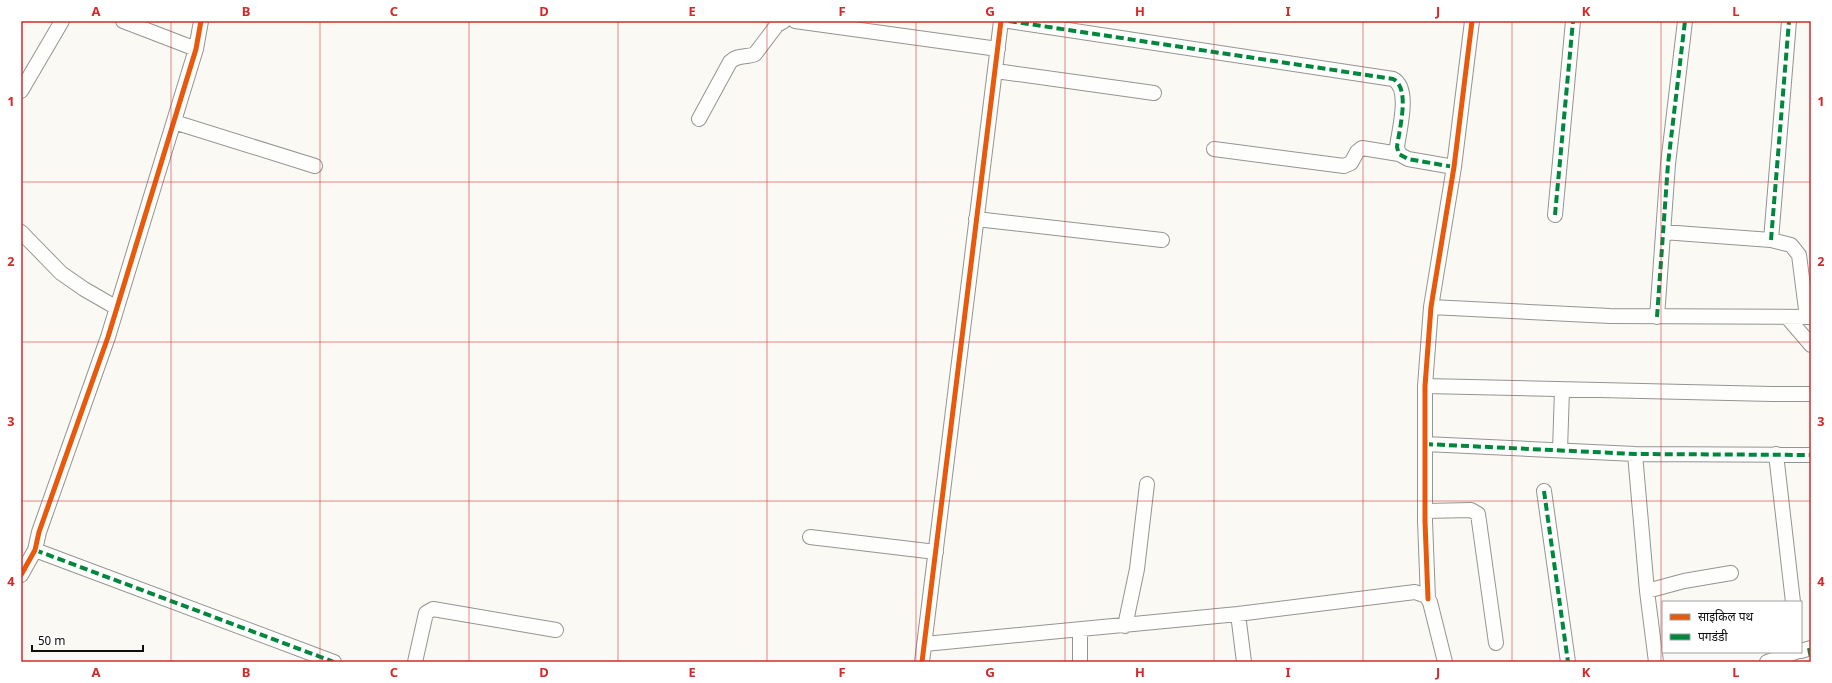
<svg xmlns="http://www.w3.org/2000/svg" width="1832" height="683" viewBox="0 0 1832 683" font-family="Georgia,'Noto Sans Devanagari',serif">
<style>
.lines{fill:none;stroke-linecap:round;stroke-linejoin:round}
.minor-casing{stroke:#949492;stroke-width:16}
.minor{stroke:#fefefd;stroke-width:14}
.quiet{stroke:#00873e;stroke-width:4;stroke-dasharray:8 4;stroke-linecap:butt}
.cycleway-casing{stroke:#fff;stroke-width:8}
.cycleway{stroke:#e8590c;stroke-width:5}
.grid{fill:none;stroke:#d62828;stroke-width:1;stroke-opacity:0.55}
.neatline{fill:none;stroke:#d62828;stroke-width:1.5}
.grid-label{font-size:13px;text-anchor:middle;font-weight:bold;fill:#d62828}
</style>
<rect width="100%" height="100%" fill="#faf9f4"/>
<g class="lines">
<!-- minor casing -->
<g class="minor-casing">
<path id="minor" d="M123,21L196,49
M795,21L998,49
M1009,21L1393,79C1411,88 1399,130 1397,147L1399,154L1408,159L1454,167
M996,71L1154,93
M21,91L62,21
M699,119L730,62C738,54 746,58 755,54L777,25L784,21
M174,122L315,166
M1214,149L1344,166L1351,163L1357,152L1362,148L1399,154
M1555,215L1573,21
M976,219L1162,240
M21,232L61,273L84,289L117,308
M1663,232L1771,240L1791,245L1799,255L1807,317
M1771,240L1789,21
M1431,307L1610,316L1811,317
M1657,317L1668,164L1685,21
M1787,317L1811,345
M1425,386L1772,394H1811
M1425,444L1635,454L1811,455
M1560,450L1562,390
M1635,454L1647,591L1656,662
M1776,454L1793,602
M1544,491L1568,662
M1425,511L1471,510L1478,514L1496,643
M810,537L936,552
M35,550L334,662
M21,575L35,550L39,532L108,337L196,49L201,21
M1647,591L1684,581L1731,573
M1428,599L1425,521V386L1431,307L1454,167L1472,21
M1238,614L1244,662
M1125,626L1137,569L1147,484
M1080,631V662
M925,644L1238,614L1415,592L1426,596L1430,602L1445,662
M1801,651L1811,648
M415,662L426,613L433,609L556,630
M922,662L1001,21
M1767,662L1796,652"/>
</g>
<!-- minor -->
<use href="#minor" class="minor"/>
<!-- quiet -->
<path class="quiet" d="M1009,21L1393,79C1411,88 1399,130 1397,147L1399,154L1408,159L1454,167
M1555,215L1573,21
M1771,240L1789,21
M1657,317L1668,164L1685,21
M1425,444L1635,454L1811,455
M1544,491L1568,662
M35,550L334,662
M1809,648L1811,658"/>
<!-- cycleway casing -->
<g class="cycleway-casing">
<path id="cycleway" d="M21,575L35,550L39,532L108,337L196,49L201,21
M1428,599L1425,521V386L1431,307L1454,167L1472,21
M922,662L1001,21"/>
</g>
<!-- cycleway -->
<use href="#cycleway" class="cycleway"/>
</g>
<!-- grid -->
<path class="grid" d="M171,21V662M320,21V662M469,21V662M618,21V662M767,21V662M916,21V662M1065,21V662M1214,21V662M1363,21V662M1512,21V662M1661,21V662M21,182H1811M21,342H1811M21,501H1811"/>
<!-- border -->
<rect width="1832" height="683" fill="none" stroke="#ffffff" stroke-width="44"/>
<!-- legend -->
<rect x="1662" y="601" width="140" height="52" fill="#ffffff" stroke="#9f9f9f"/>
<rect x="1670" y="614" width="20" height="6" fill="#e8590c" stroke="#9f9f9f"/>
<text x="1698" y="621" font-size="12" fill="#0e0e0e">साइकिल पथ</text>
<rect x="1670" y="634" width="20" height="6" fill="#00873e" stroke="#9f9f9f"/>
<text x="1698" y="641" font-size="12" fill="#0e0e0e">पगडंडी</text>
<!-- scale -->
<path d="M32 645v6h111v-6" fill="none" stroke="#0e0e0e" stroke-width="2"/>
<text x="38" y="645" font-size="12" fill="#0e0e0e" stroke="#ffffff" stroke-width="3" paint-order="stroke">50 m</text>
<rect x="22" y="22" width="1788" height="639" class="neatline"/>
<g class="grid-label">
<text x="96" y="16">A</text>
<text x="246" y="16">B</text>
<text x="394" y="16">C</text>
<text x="544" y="16">D</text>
<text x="692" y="16">E</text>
<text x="842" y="16">F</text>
<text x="990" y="16">G</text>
<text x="1140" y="16">H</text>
<text x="1288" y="16">I</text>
<text x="1438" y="16">J</text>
<text x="1586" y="16">K</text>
<text x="1736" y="16">L</text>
<text x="11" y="106">1</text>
<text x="1821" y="106">1</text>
<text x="11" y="266">2</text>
<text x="1821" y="266">2</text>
<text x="11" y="426">3</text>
<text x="1821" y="426">3</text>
<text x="11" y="586">4</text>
<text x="1821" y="586">4</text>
<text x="96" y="677">A</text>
<text x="246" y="677">B</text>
<text x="394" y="677">C</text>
<text x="544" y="677">D</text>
<text x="692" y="677">E</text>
<text x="842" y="677">F</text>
<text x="990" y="677">G</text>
<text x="1140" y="677">H</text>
<text x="1288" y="677">I</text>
<text x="1438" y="677">J</text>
<text x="1586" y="677">K</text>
<text x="1736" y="677">L</text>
</g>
</svg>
